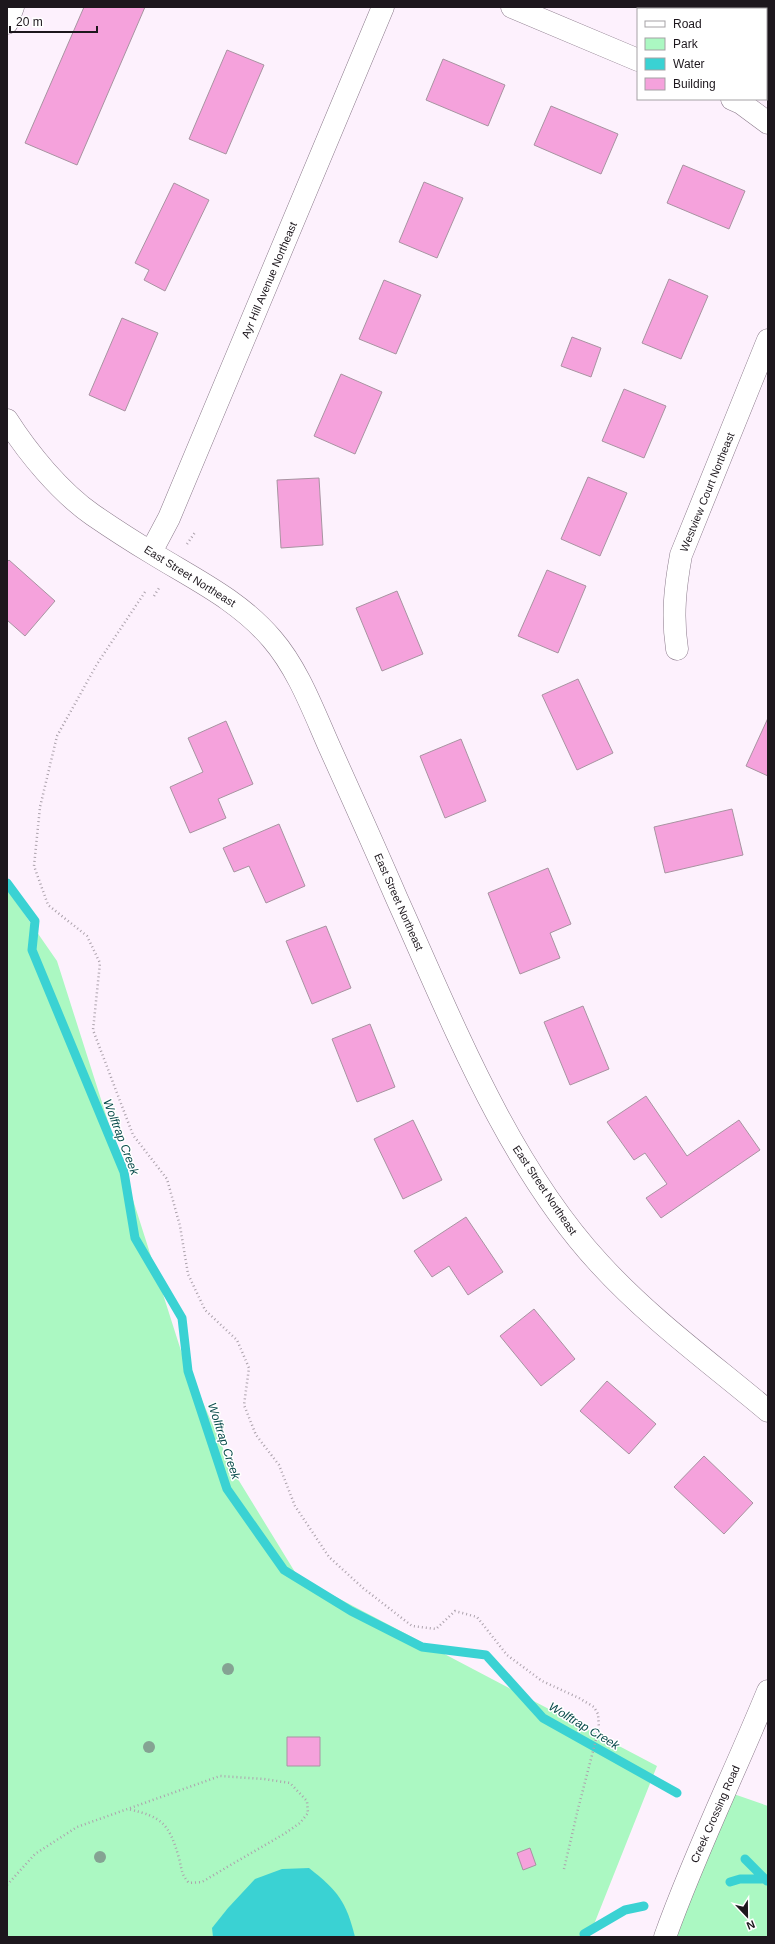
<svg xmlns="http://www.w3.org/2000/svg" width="775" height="1944" viewBox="0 0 775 1944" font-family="Helvetica,sans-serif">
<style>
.green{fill:#abf8c2}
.water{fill:#3ad2d3}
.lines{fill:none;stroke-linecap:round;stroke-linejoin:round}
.stream{stroke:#3ad2d3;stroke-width:9}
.building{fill:#f5a2dc;stroke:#a893a1}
.minor-casing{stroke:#8a798a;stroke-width:23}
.path{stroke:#aca2ac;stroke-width:2.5;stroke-dasharray:1 3;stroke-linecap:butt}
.minor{stroke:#fff;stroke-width:22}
.tree{fill:#85a393}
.labels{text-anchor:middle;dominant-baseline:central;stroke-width:3;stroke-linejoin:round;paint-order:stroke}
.street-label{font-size:11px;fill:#1d171d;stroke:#fff}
.water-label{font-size:12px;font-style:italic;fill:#0a4c4c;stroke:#fff}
</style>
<rect width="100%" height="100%" fill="#fdf1fd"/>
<!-- green -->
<path class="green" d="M7,889L57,961L183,1357L233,1471L298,1577L657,1766L589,1937H7Z
M725,1791L768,1806V1937H666Z"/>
<!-- water -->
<path class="water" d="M309,1868C338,1891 346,1901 355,1937H213L212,1928L228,1908L255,1879L282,1869Z"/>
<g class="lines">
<!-- stream -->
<path class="stream" d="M7,883L35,921L32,950L124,1172L135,1238L182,1318L188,1371L227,1489L284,1570L351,1611L422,1647L486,1655L543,1718L677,1793
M745,1859L767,1881
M730,1882L740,1879H765
M584,1934L625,1910L644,1906"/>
</g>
<!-- building -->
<path class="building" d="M84,7H145L77,165L25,143Z
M734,7H768V22L766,21V9H738Z
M227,50L264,65L226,154L189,139Z
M443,59L505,85L488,126L426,100Z
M551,106L618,134L601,174L534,145Z
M683,165L745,191L729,229L667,203Z
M424,182L463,198L437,258L399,242Z
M174,183L209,200L165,291L144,280L149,270L135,263Z
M669,279L708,296L681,359L642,343Z
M384,280L421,295L396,354L359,339Z
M122,318L158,333L125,411L89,395Z
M572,337L601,348L591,377L561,366Z
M341,374L382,392L355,454L314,436Z
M624,389L666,406L644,458L602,441Z
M588,477L627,493L600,556L561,539Z
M319,478L323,545L281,548L277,480Z
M9,560L55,601L25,636L7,620V562Z
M547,570L586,586L558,653L518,636Z
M397,591L423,654L382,671L356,608Z
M578,679L613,753L577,770L542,695Z
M768,718V776L746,766Z
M226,721L253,784L218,799L226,818L190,833L170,787L203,772L188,738Z
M461,739L486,801L445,818L420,756Z
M732,809L743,855L665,873L654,827Z
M279,824L305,886L266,903L249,866L234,872L223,848Z
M548,868L571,924L550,933L560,958L520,974L488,893Z
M326,926L351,988L312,1004L286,941Z
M583,1006L609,1069L570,1085L544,1022Z
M370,1024L395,1087L357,1102L332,1039Z
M646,1096L687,1156L739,1120L760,1150L661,1218L646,1198L667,1184L645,1153L634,1160L607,1122Z
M413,1120L442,1180L403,1199L374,1139Z
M466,1217L503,1272L468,1295L449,1266L432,1277L414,1251Z
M534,1309L575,1359L541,1386L500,1336Z
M607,1381L656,1424L629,1454L580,1411Z
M704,1456L753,1503L724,1534L674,1487Z
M287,1737H320V1766H287Z
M530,1848L536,1865L523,1870L517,1853Z"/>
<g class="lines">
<!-- minor casing -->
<g class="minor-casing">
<path id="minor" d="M512,7L638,60
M7,23L13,7
M732,99L741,103L768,123
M7,420C28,453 60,492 93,515C112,528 132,541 152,553C194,579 239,600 272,639C298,669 313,710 329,746C352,797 375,848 397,899C452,1021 507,1163 599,1263C650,1319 711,1363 768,1411
M151,552L169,518L383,7
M677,649C672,616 675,588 681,555L768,340
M665,1937C695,1853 734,1774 768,1691"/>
</g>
<!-- path -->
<path class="path" d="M187,544L196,531
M145,592L97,664L57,736L40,807L34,866L48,905L87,936L100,963L93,1030L133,1135L167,1179L180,1226L188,1274L205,1310L237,1340L249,1368L244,1405L256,1435L279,1465L295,1506L329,1557L363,1588L412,1626L436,1629L455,1611L477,1617L507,1655L542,1681L579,1698L594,1707L598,1714L599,1728L578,1809L564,1869
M154,596L159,588
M7,1885L35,1854L77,1827L220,1776L264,1779L290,1783L307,1801L308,1813L300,1823L284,1834L234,1863L202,1882L189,1883C181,1874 182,1870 179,1858C169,1824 163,1817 128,1809"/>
<!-- minor -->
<use href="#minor" class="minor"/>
</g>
<!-- trees -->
<g class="tree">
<circle cx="228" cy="1669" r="6"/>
<circle cx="149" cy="1747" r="6"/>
<circle cx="100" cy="1857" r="6"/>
</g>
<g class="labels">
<!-- street labels -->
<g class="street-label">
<text transform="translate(269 280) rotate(-67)">Ayr Hill Avenue Northeast</text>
<text transform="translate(707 492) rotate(-68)">Westview Court Northeast</text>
<text transform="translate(190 576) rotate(32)">East Street Northeast</text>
<text transform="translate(399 902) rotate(66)">East Street Northeast</text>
<text transform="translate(545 1190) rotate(56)">East Street Northeast</text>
<text transform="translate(715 1814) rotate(-66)">Creek Crossing Road</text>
</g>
<!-- water labels -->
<g class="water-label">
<text transform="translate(121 1137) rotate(69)">Wolftrap Creek</text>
<text transform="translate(224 1441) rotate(72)">Wolftrap Creek</text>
<text transform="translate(584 1726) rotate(31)">Wolftrap Creek</text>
</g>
</g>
<!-- border -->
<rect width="775" height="1944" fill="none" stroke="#1d171d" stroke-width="16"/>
<!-- legend -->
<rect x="637" y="8" width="130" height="92" fill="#ffffff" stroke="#a5a2a5"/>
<rect x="645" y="21" width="20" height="6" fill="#ffffff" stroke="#a5a2a5"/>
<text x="673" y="28" font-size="12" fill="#1d171d">Road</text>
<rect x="645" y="38" width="20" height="12" fill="#abf8c2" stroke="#a5a2a5"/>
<text x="673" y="48" font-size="12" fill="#1d171d">Park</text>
<rect x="645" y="58" width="20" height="12" fill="#3ad2d3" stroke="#a5a2a5"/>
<text x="673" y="68" font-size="12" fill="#1d171d">Water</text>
<rect x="645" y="78" width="20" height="12" fill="#f5a2dc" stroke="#a5a2a5"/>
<text x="673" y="88" font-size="12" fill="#1d171d">Building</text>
<!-- north arrow -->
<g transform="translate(747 1916) rotate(158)" stroke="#ffffff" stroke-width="3" paint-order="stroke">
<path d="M0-3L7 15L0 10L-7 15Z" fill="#1d171d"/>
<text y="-6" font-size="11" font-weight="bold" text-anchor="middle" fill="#1d171d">N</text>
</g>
<!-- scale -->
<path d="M10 26v6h87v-6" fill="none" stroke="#1d171d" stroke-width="2"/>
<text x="16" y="26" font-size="12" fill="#1d171d" stroke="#ffffff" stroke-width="3" paint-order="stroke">20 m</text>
</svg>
